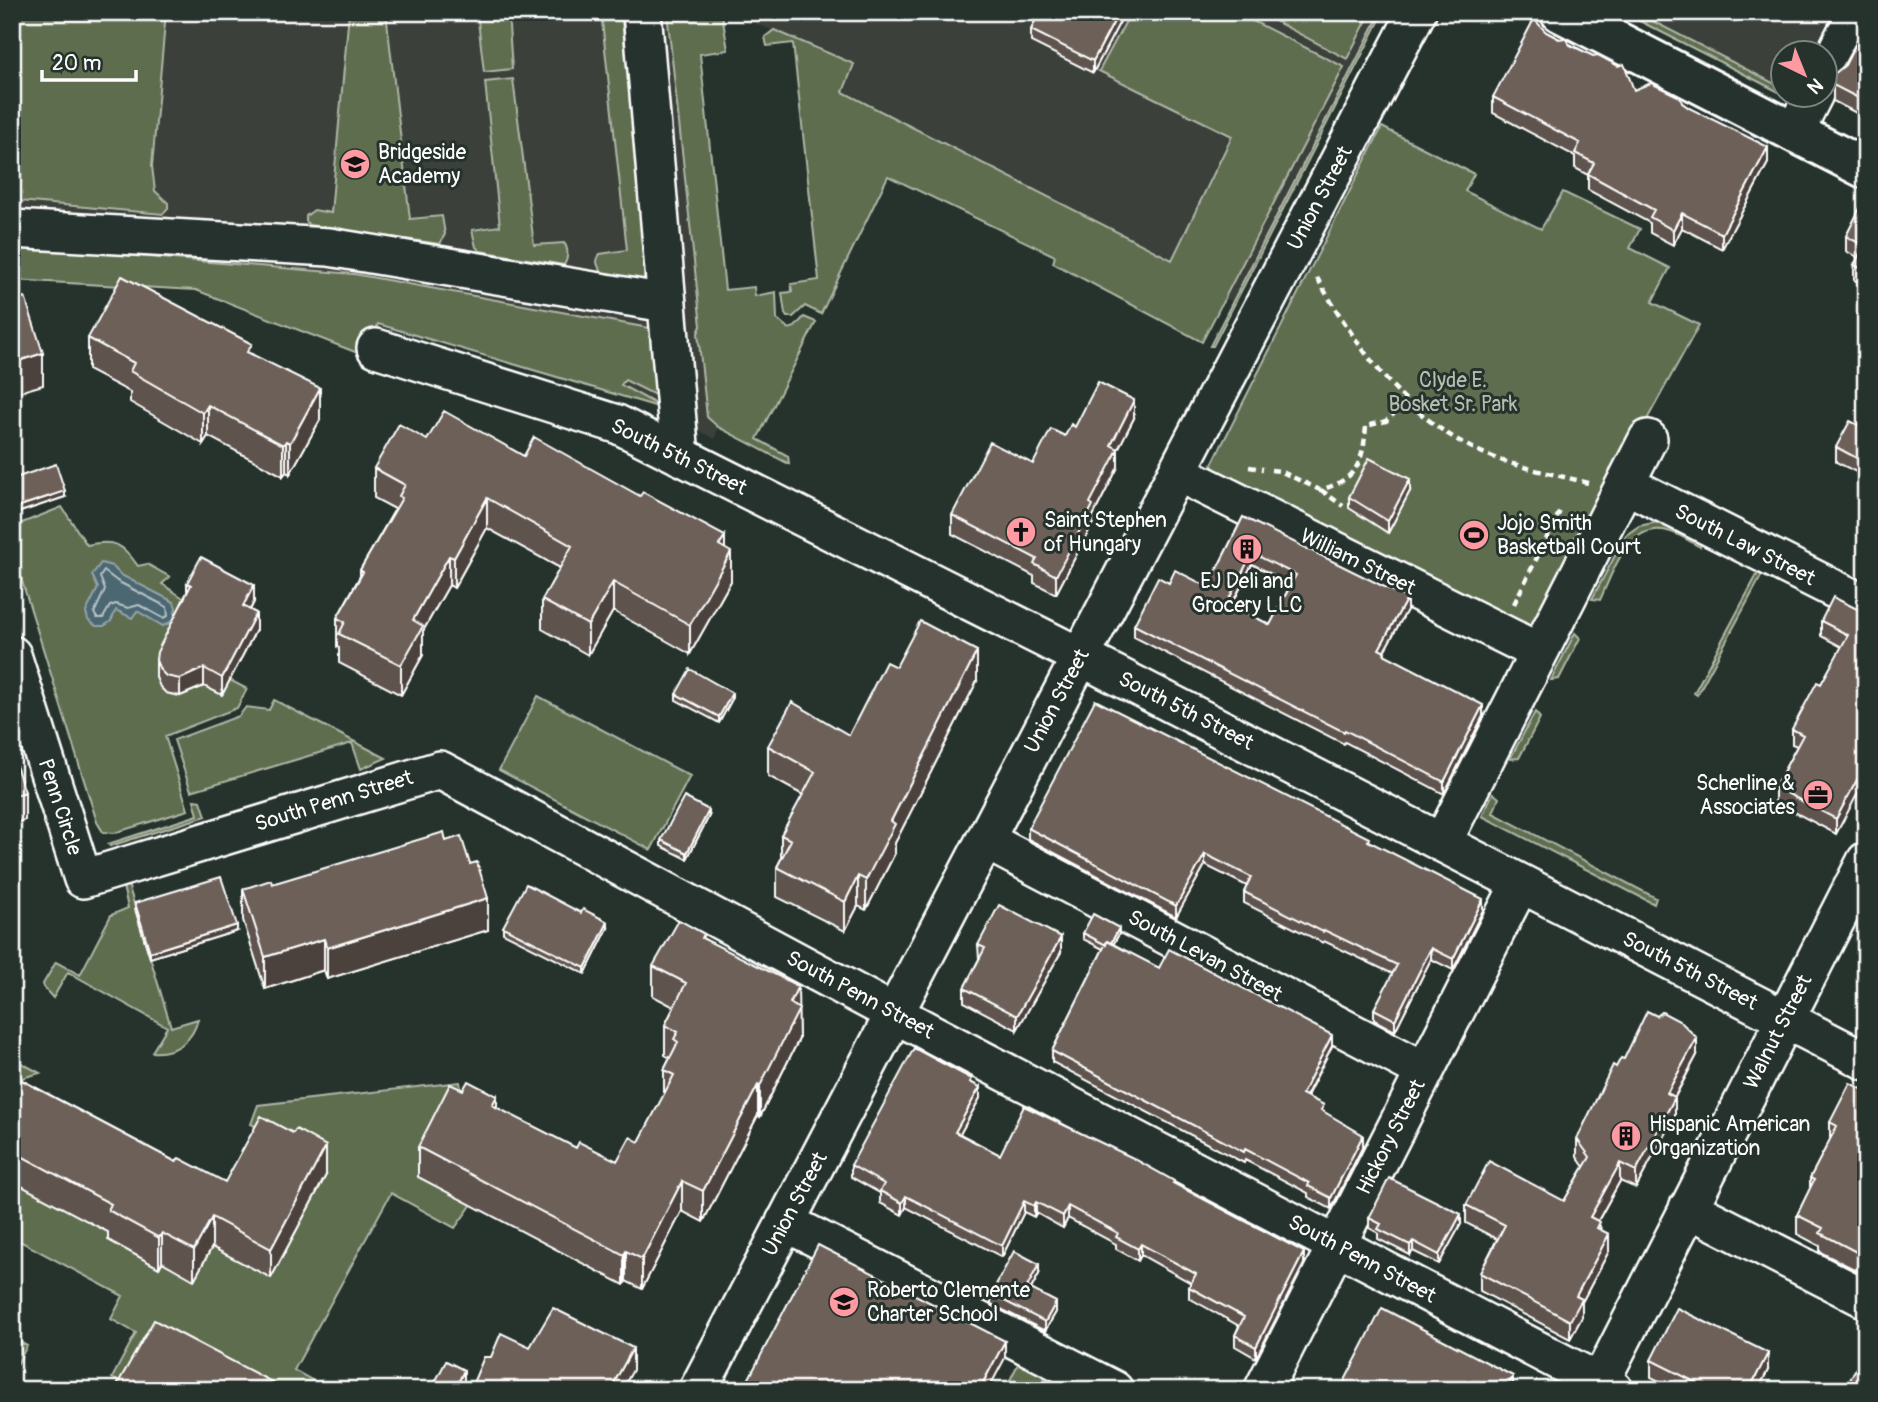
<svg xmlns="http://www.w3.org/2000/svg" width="1878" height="1402" viewBox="0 0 1878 1402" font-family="Pangolin,sans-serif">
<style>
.built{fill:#3b403a;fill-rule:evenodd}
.green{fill:#5f6d4f;stroke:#afb6a7;stroke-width:2}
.water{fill:#4c6772;stroke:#94a4aa;stroke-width:2}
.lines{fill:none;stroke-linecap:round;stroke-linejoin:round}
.shore{stroke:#b7c2c7;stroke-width:2}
.minor-casing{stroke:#fff;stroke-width:42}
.major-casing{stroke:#fff;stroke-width:44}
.path{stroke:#fff;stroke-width:4.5;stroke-dasharray:7 5;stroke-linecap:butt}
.minor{stroke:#26332d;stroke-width:37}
.major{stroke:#26332d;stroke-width:38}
.wall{fill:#5e534d;stroke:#fff;stroke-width:2;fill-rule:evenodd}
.shaded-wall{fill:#4c433e;stroke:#fff;stroke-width:2}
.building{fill:#6d6059;stroke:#fff;stroke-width:2;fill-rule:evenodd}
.labels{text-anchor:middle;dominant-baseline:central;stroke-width:6;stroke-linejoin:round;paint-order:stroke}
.poi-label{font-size:21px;fill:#fff;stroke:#26332d;text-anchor:start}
.street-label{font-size:21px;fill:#fff;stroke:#26332d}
.park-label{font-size:21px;fill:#b7bdb0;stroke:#26332d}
</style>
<rect width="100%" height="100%" fill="#26332d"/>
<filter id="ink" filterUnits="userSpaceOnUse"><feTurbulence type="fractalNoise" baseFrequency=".0143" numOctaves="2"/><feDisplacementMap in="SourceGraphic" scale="14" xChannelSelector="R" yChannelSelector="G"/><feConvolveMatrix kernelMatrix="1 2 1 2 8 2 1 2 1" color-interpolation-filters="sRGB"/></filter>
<g filter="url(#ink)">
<!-- built -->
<path class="built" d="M12,12H700L693,42L718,427L715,439L653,407L378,324L196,290L12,280Z
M728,12H1384L1235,303L906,135L843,92L854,64Z
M1622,12H1866L1818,112ZM1784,52H1826V94H1784Z"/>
<!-- green -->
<path class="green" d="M12,12H166L152,166L155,191L168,203V208L163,214L19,201L12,206Z
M349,12H386L410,219L442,216L445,234L440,244L309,225L306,221V216L314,210L331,213Z
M477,12H508L512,69L484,72Z
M601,12H621L649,268L644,278L641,280L605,274C598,269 594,261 600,254L627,250Z
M667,12H721L722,15L728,50L700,54L725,290L754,287L755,296L776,292L777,319L789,329L795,327L804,317L816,322L757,439L788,456L789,464L718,427L707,417L698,333L701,326Z
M1131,12H1235L1344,67L1202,342L1053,263L1055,256L888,176L821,314L805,306L793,317H787L785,314L782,293L792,292L791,284L819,280L793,43L767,46L765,37L774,30L854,64L843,92L1172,260L1232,136L1099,71Z
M1258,12H1371L1347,59Z
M1381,12H1384L1213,346H1210Z
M1622,12H1635L1783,88V94Z
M513,79L534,245L564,243C569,249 568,259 564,265L480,251L476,247L472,230L500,226L485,82Z
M1382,127L1474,174L1465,191L1541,229L1563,192L1640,229L1630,248L1670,268L1652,302L1699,325L1634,443L1535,635L1215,474L1212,464Z
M28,247L354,274L649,328L656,331L659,397L625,380L621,385L665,409L378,324L368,351L363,355L196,290L12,280V248Z
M62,507L87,545C114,539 122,543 138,566L147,564L170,577L162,584L191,603L156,677C163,699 185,702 199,683L222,695L230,680L247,689L237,708L165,736L188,810L114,833L103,832L97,822L12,549V527Z
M1662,521L1704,541L1700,547C1691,542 1681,535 1671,532C1629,518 1613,572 1600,600L1592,599L1626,535L1639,526Z
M1759,571L1763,573L1697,695L1694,693Z
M1575,633L1580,638L1559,679L1551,680Z
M538,696L690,776L651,850L499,770Z
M274,700L386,758L361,769L352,743L191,791L174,740L239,716L246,707L269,710Z
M1535,712L1540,718L1519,758L1510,759Z
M1493,793L1499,798L1493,813L1656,898L1654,904L1482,816Z
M194,800L201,801L206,816L110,846L108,844L198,815Z
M122,882L128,884L171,1027L198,1019C193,1041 175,1054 152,1052L167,1027L68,972L53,998L44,988L43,984L56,962L80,975L111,915L128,908Z
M12,1058L40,1073L12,1081Z
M460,1082L477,1197L455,1228L391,1193L294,1370L330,1390L128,1387L112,1378L136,1333L111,1319L123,1296L12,1237V1193L34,1152L111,1234L162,1262L212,1247L301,1138L293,1133L280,1139L251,1124L258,1105Z
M12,1338L27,1346L12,1374Z
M1019,1362L1076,1390H1005Z"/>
<!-- water -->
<path class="water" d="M101,563L112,566L121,575L174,602L176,608L174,620L163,626L137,611L132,618L116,610L111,621L104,626H96L88,620L86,612L98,588L92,575Z"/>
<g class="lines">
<!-- shore -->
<path class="shore" d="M104,571L117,581L167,607L168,616L163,618L139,605L128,608L116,604L110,606L103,618H97L94,613L105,590L100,577Z"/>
<!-- minor casing -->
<g class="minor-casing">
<path id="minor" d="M642,12L680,456
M1826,72L1857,12
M1794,133L1814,94
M12,229L329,247L666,303
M376,348L617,424L1081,657L1866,1061
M1177,472L1539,652
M1625,484L1866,605
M12,655L83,879L440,770L925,1030L1614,1390
M985,840L1425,1071
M1442,843L1648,439
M1688,1208L1866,1299
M785,1222L1114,1390
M698,1390L1417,12
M1263,1390L1520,884
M1596,1390L1866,861"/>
</g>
<!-- major casing -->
<g class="major-casing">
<path id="major" d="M1560,12L1866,169"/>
</g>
<!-- path -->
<path class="path" d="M1317,278C1364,358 1416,434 1510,463C1536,471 1562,476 1588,483
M1249,467L1263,469
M1271,470L1280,471L1320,490C1358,479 1363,462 1366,426L1386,421L1407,401
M1321,490L1343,506
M1514,604L1560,511"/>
<!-- minor -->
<use href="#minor" class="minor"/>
<!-- major -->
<use href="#major" class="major"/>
</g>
<!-- wall -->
<path class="wall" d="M1039,12H1125L1093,73L1031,42V30Z
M1866,24V118L1833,101V85Z
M1546,32L1593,56L1618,66L1634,90L1682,103L1768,163L1722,249L1682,228L1673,245L1650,233V223L1588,190V175L1575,168V156L1493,113V97Z
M1866,199V286L1854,280V265L1858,258L1846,251V236Z
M88,338L252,354L320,420L290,474L286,472L283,476L208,436L203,444L130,402V392L88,370Z
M1134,418L1118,449V467L1093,516V523L1056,594L1034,583V576L952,534V515L1033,464L1075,427Z
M1866,429V477L1836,462V447Z
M427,440L524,456L725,548L731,581L690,654L613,611L588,655L542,629V600L560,568L487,528L454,588L449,585L423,631V655L401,695L339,663V648L337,647V618L360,576V570L395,509L374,498V468Z
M12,479L65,497L17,513L12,499Z
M1410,491L1388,533L1349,508V497Z
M1243,517L1407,610L1384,651L1385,655L1483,716L1444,794L1345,742L1344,744L1134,637V625L1169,583L1208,587ZM1252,564L1291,584L1270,625L1232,605Z
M1866,561V582L1863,580V565Z
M187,583L254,602L250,610L256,630L222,695L204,686L180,696L166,693L160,687L156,677V660L187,592Z
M1857,609L1836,834L1775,802V787L1797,746L1792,744V729L1821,684L1842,647L1821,636V621Z
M896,667L977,681L895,843V853L866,910L858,906L845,931L777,897V867L781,859V835L803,795L768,776V746L849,735Z
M676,694L732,699L719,723L676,700Z
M709,816L687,859L661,846V840Z
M1028,828L1369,842L1483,910L1453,970L1431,959L1395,1031L1374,1020V1009L1393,974L1324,941L1323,943L1244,903V892L1247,886L1205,865L1176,917L1028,839Z
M446,841L488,930L327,979L324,970L265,989L243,920V889L272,884Z
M135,903L237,931L150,958L135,909Z
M503,927L608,928L585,974L503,933Z
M1083,933L1119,934L1113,945L1159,968L1332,1046L1307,1096L1324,1112L1363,1146L1331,1209L1308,1197V1193L1245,1160L1244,1163L1052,1062V1051L1103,949L1083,939Z
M704,939L798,1008L799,1039L760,1117L758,1115L703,1222L682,1211L642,1289L626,1281L624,1285L418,1177V1147L497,1108L576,1148L617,1161L639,1142L664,1095V1070L670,1058L665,1055V1025L674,1007L653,996V966Z
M978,945L1061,952L1017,1030L964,1002V988L979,959Z
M1697,1055L1675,1097V1115L1636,1188L1620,1181L1598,1221L1609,1251L1582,1302V1317L1570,1339L1480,1291V1273L1497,1239L1466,1223V1205L1564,1201L1584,1167L1577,1157V1139L1616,1067Z
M12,1075L176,1162L225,1182L326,1175L271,1278L212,1247L194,1280L162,1262L159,1268L108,1240V1232L18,1184L13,1194L12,1193Z
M972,1083L980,1098L960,1134L1000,1155L1174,1184L1304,1264L1256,1358L1235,1346V1335L1239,1326L1189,1298V1287L1191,1283L1141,1255L1138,1261L1116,1249V1244L1068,1218L1063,1228L1036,1213L1034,1217L1024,1212L1002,1257L906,1207L902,1215L880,1203V1193L851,1177V1165Z
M1866,1091V1275L1820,1252V1246L1797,1234V1215L1810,1189V1178L1830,1140V1122Z
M1369,1218L1461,1224L1439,1264L1413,1251L1410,1255L1378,1239V1233L1369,1228Z
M1039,1274L1031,1289L1056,1312L1045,1331L991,1304V1294Z
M1651,1360L1768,1370L1758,1390H1677L1651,1377Z"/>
<!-- shaded-wall -->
<path class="shaded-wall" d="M1119,12H1125L1093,73V61Z
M1768,147V163L1722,249V234Z
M1682,213V228L1673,245V230Z
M43,353V385L12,394V363Z
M320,388V420L290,474V443Z
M1134,400V418L1113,459L1118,449V467L1093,516V523L1056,594V576L1111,445Z
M208,405V436L203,444V413Z
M286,441V472L283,476V445Z
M1410,479V491L1388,533V521Z
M65,491V497L17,513V507Z
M487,498V528L454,588V558Z
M725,536V563L731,552V581L690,654V625L719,545Z
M1252,553V564L1227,614V603Z
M449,556V585L423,631V655L401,695V665L413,620Z
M613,582V611L588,655V625Z
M254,585V602L243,623V606Z
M1407,598V610L1379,660V649Z
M256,613V630L222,695V678Z
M977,651V681L895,843V853L866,910V880L891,821Z
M204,668V686L180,696V679Z
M732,693V699L719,723V717Z
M1483,705V716L1444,794V782Z
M1866,763V778L1836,834V819Z
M25,792V820L12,824V797Z
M709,810V816L687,859V853Z
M1205,854V865L1176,917V906Z
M858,876V906L845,931V902Z
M488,898V930L327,979V948Z
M1483,899V910L1453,970V959Z
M608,922V928L585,974V968Z
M237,925V931L150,958V952Z
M1119,928V934L1109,952V947Z
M1061,937V952L1017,1030V1016Z
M324,939V970L265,989V957Z
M1431,948V959L1395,1031V1020Z
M798,986L799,1039L760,1117V1086L790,1003Z
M1332,1035V1046L1302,1104V1094Z
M1697,1038V1055L1667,1111V1093Z
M758,1085V1115L703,1222V1191Z
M980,1087V1098L955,1143V1132Z
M497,1096V1126L492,1105Z
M1675,1097V1115L1636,1188V1171Z
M1363,1135V1146L1331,1209V1198Z
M326,1146V1175L271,1278V1249Z
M18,1154V1184L13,1194V1164Z
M1620,1163V1181L1590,1235V1217Z
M682,1181V1211L642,1289V1259Z
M906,1196V1207L902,1215V1203Z
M1024,1201V1212L1002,1257V1246Z
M1036,1202V1213L1034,1217V1206Z
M1068,1206V1218L1063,1228V1216Z
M1461,1214V1224L1439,1264V1255Z
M212,1217V1247L194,1280V1250Z
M162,1233V1262L159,1268V1238Z
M1609,1234V1251L1582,1302V1317L1570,1339V1321L1576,1296Z
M1413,1241V1251L1410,1255V1245Z
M1141,1244V1255L1138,1261V1249Z
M626,1251V1281L624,1285V1255Z
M1304,1252V1264L1256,1358V1347Z
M1039,1264V1274L1027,1296V1287Z
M1056,1302V1312L1045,1331V1322Z
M1005,1341V1358L988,1390H979Z
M633,1348V1370L622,1390H610Z
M1768,1353V1370L1758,1390H1749Z
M464,1370V1390H455Z
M1513,1376V1390H1506Z"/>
<!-- building -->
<path class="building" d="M1039,12H1119L1093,61L1031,30Z
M1534,19L1546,32L1559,39L1565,38L1570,45L1593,56L1598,55L1618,66L1624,64L1634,90L1651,83L1680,97L1682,103L1689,108L1768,147L1722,234L1682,213L1673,230L1650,217L1654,210L1588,174L1594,163L1575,153L1580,143L1493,97Z
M1866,24V102L1833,85L1834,74L1845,65Z
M1865,198L1866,199V271L1854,265L1864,246L1846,236Z
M122,276L252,344L247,352L320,388L290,443L286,441L283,445L208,405L203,413L130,371L134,363L88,338Z
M15,279L22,298L25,297L43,353L12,363V280Z
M1098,382L1134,400L1111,445L1118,449L1090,503L1093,505L1056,576L1034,564L1037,559L952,515L990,442L1033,464L1051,429L1065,436L1071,424L1075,427Z
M444,411L524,456L534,437L640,496L643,492L725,536L719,545L731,552L690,625L613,582L588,625L542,600L572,546L487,498L454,558L449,556L413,620L423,626L401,665L339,634L345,622L337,618L363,572L360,570L402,498L399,496L405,485L374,468L399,424L427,440Z
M1850,421L1866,429V463L1836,447Z
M1369,458L1410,479L1388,521L1349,497Z
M56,464L65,491L17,507L12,493V479Z
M1243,517L1407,598L1379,649L1385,652L1384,654L1483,705L1444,782L1345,730L1344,732L1134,625L1158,577L1169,583L1175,570L1208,587ZM1252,553L1296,575L1270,625L1227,603Z
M201,557L254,585L243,606L256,613L222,678L204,668L180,679L166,676L160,670L156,660L157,652L191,585L187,583Z
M1833,597L1857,609L1866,611V763L1836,819L1775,787L1803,735L1792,729L1817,682L1821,684L1848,635L1821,621Z
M920,621L977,651L891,821L895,824L866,880L858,876L845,902L777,867L791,840L781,835L815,772L768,746L792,702L849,735L886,662L896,667Z
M690,669L732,693L719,717L676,694Z
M1095,700L1369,838L1368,841L1483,899L1453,959L1431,948L1395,1020L1374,1009L1397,965L1324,930L1323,932L1244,892L1251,877L1205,854L1176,906L1028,828Z
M12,754L25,792L12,797Z
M684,797L709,810L687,853L661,840Z
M444,832L446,841L461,836L470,864L477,862L488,898L327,948L324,939L265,957L243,889L271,880L272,884Z
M221,877L237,925L150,952L135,903Z
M526,884L581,913L583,909L608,922L585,968L503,927Z
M999,905L1061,937L1017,1016L964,988L985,948L978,945Z
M1093,914L1119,928L1111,943L1107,941L1106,945L1083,933Z
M679,920L704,934L702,938L798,986L790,1003L799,1009L760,1086L758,1085L703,1191L682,1181L642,1259L626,1251L624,1255L418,1147L450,1084L463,1090L468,1081L497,1096L492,1105L576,1148L579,1142L617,1161L630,1137L639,1142L674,1075L664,1070L678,1042L674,1039L678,1032L665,1025L686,983L653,966Z
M1107,941L1159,968L1169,949L1332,1035L1302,1094L1324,1105L1321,1110L1363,1135L1331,1198L1308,1186L1309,1183L1245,1149L1244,1152L1052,1051Z
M1647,1011L1657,1016L1662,1012L1681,1022L1697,1038L1667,1093L1675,1097L1636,1171L1620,1163L1590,1217L1600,1222L1597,1228L1609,1234L1576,1296L1582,1299L1570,1321L1480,1273L1505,1225L1466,1205L1489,1161L1564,1201L1590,1157L1577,1139L1613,1065L1616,1067L1621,1058L1624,1059Z
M914,1048L972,1079L970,1082L980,1087L955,1132L1000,1155L1024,1106L1131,1157L1174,1181L1173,1183L1304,1252L1256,1347L1235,1335L1244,1317L1189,1287L1196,1274L1141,1244L1138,1249L1116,1237L1118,1233L1068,1206L1063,1216L1036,1202L1034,1206L1024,1201L1002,1246L906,1196L902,1203L880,1191L884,1184L851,1165Z
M12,1075L176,1162L179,1158L225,1182L261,1116L293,1133L296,1129L326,1146L271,1249L212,1217L194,1250L162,1233L159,1238L108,1210L111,1204L18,1154L13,1164H12Z
M1850,1083L1866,1091V1257L1820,1233L1823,1228L1797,1215L1814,1180L1810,1178L1837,1126L1830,1122Z
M1389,1178L1461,1214L1439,1255L1413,1241L1410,1245L1378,1229L1381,1224L1369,1218Z
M818,1245L1005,1341L979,1390H743Z
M1014,1251L1039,1264L1027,1287L1056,1302L1045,1322L991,1294Z
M553,1308L633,1348L610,1390L600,1386L598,1390H470L484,1357H491L501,1333L530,1347Z
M1382,1308L1513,1376L1506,1390H1340Z
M1677,1308L1768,1353L1749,1390H1711L1651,1360Z
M154,1320L287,1390H114Z
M446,1361L464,1370L455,1390H431Z
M1856,1368L1864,1372L1866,1368V1390H1845Z"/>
</g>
<!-- icons -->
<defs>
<g id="school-disc" transform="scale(1.575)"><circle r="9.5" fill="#ff9aa2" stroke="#26332d"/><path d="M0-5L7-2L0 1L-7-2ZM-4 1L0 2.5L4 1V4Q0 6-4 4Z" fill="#111"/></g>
<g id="church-disc" transform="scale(1.575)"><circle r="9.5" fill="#ff9aa2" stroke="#26332d"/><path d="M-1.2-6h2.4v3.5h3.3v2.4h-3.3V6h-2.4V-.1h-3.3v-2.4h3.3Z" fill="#111"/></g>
<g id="stadium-disc" transform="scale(1.575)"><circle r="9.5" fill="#ff9aa2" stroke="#26332d"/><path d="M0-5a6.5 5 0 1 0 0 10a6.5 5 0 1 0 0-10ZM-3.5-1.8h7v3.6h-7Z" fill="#111"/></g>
<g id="building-disc" transform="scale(1.575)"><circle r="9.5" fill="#ff9aa2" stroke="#26332d"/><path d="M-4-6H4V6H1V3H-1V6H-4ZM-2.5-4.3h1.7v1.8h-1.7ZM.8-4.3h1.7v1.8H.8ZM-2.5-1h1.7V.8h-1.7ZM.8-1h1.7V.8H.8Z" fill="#111"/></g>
<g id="office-disc" transform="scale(1.575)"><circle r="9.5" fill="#ff9aa2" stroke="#26332d"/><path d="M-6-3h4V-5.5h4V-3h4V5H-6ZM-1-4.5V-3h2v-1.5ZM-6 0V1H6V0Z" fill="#111"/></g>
</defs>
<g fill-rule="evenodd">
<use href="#school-disc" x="355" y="164"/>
<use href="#church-disc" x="1021" y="532"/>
<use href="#stadium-disc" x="1474" y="535"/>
<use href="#building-disc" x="1247" y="549"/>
<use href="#office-disc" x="1818" y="795"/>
<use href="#building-disc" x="1626" y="1136"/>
<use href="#school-disc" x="844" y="1302"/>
</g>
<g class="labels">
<!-- poi labels -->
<g class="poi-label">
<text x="378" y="152">Bridgeside<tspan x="378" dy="24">Academy</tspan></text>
<text x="1044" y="520">Saint Stephen<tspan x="1044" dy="24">of Hungary</tspan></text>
<text x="1497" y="523">Jojo Smith<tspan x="1497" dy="24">Basketball Court</tspan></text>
<text x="1247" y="581" text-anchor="middle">EJ Deli and<tspan x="1247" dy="24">Grocery LLC</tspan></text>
<text x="1795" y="783" text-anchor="end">Scherline &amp;<tspan x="1795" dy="24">Associates</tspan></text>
<text x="1649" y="1124">Hispanic American<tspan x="1649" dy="24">Organization</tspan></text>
<text x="867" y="1290">Roberto Clemente<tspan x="867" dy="24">Charter School</tspan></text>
</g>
<!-- street labels -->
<g class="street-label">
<text transform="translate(1320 198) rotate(-62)">Union Street</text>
<text transform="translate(679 457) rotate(26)">South 5th Street</text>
<text transform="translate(1745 545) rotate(27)">South Law Street</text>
<text transform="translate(1358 562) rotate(26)">William Street</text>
<text transform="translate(1057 701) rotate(-62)">Union Street</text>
<text transform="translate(1186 711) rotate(27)">South 5th Street</text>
<text transform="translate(334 801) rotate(-17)">South Penn Street</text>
<text transform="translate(60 807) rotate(72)">Penn Circle</text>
<text transform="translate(1205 956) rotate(28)">South Levan Street</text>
<text transform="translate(1690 971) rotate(27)">South 5th Street</text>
<text transform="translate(860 995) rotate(28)">South Penn Street</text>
<text transform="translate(1778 1032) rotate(-63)">Walnut Street</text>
<text transform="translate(1391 1137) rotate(-63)">Hickory Street</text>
<text transform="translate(795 1204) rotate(-62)">Union Street</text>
<text transform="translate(1362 1259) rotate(28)">South Penn Street</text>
</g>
<!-- park labels -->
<g class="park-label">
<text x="1453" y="380">Clyde E.<tspan x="1453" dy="24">Bosket Sr. Park</tspan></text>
</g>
</g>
<!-- margin -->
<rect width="1878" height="1402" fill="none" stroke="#26332d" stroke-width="42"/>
<rect x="21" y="21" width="1836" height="1360" fill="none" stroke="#fff" stroke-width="2.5" filter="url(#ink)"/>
<!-- north arrow -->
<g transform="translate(1804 74) rotate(137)"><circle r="33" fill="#26332d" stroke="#7d8581" stroke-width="2"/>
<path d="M0-5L12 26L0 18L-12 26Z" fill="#ff9aa2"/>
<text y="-10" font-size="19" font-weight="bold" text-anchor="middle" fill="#ffffff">N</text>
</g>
<!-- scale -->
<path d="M42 70v10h94v-10" fill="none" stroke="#ffffff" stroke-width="3.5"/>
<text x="52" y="70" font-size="21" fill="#ffffff" stroke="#26332d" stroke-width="5" paint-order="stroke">20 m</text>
</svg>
